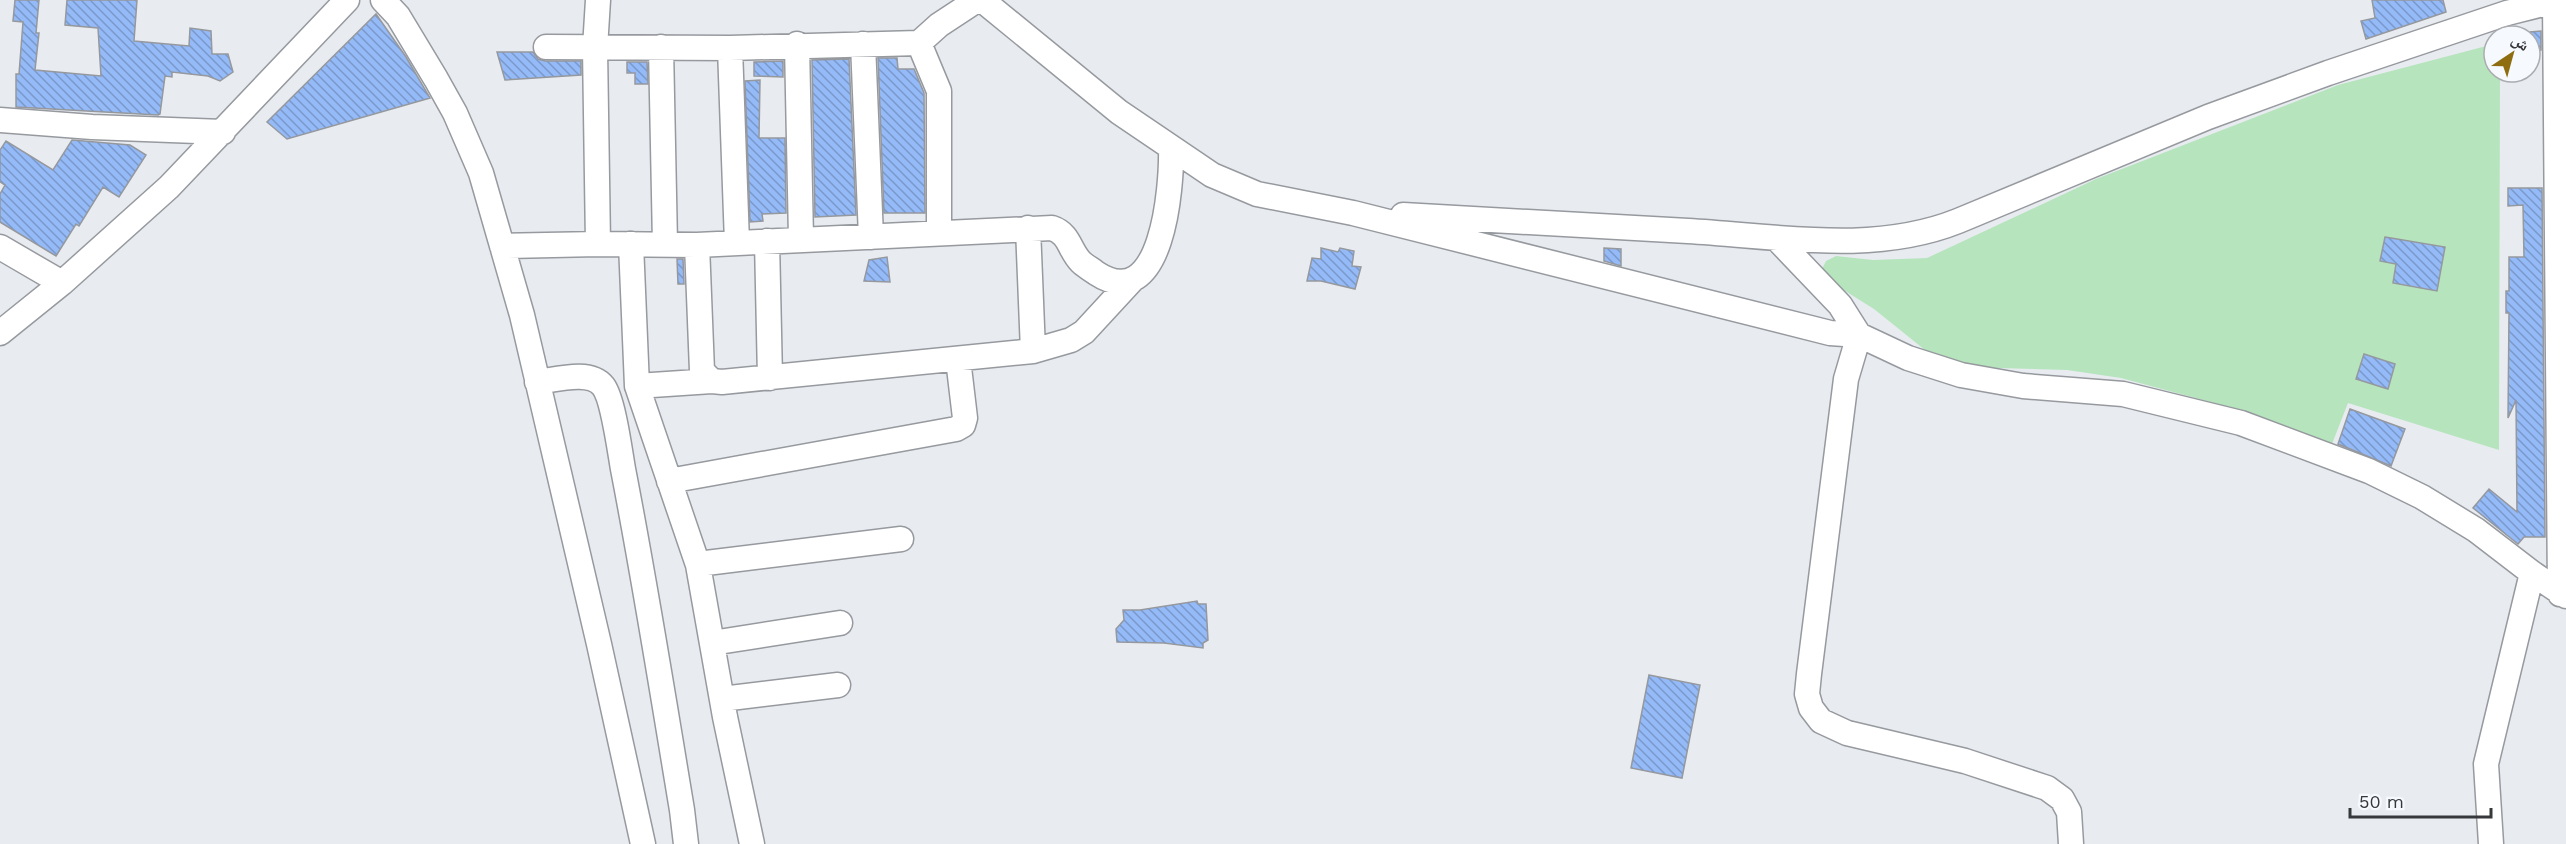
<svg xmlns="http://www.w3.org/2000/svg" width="2566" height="844" viewBox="0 0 2566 844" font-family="'Work Sans','Noto Naskh Arabic',sans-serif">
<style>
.garden{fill:#b6e4bd}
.building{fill:url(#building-back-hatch);stroke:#95989d;stroke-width:1.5}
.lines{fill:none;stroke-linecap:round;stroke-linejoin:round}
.minor-casing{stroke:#96999e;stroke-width:27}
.minor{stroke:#fff;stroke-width:24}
</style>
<defs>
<pattern id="building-back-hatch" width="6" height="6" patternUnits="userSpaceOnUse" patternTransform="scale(1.5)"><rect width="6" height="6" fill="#94baf8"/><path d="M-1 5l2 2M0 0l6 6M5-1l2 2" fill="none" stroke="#7a98ca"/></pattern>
</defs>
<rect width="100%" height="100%" fill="#e8ecf1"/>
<!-- garden -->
<path class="garden" d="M2494,44V72H2500L2499,450L2348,403L2332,444L2214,403L2121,378L2067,370L1961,367L1925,350L1874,309L1826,279L1822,269L1826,261L1836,256L1873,260L1927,258L2096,179L2338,85Z"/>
<!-- building -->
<path class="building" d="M15,0H39L36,33H39L35,70L101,76L98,28L65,25L67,0H137L134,41L189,46L190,28L211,31L212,54H228L233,72L220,81L208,76L172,72V77L165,76L160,114L158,115L16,107V74H19L23,22L13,21Z
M2372,0H2443L2446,12L2366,39L2361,21L2375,18Z
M376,14L406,57L430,98L287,139L267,122Z
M2541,31V50L2530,51V32Z
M497,52H533L538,59L545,61H581V75L505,80Z
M878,58H897L898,69H914L924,93L925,213H884Z
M849,59L856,215L815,217L812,60Z
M783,61V77L754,76V62Z
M627,62H647L648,84H635V73H627Z
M760,80L759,138H785L786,213L762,214L763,221L750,222L745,81Z
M72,140L130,145L146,155L119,197L103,187L79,226L76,224L56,256L0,222V194L5,185L0,182V150L6,141L53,170Z
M2508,188H2542L2545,537H2524L2518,544L2473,508L2489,489L2517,512L2516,400L2508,418L2509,313H2506V291H2509V257H2524L2523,205L2508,206Z
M2385,237L2445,247L2437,291L2393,283L2396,264L2380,261Z
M1321,248L1338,252L1340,248L1354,251L1352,266L1361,267L1355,289L1321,281H1307L1312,258L1321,259Z
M1604,248L1621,249V266L1604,261Z
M887,257L890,282L864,281L869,260Z
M677,259H683L684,284H678Z
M2364,354L2395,364L2388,389L2356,379Z
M2350,409L2405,429L2391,466L2338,444Z
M1197,601L1198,604H1206L1208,640L1203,643V648L1164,643L1117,642L1116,629L1124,620L1123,610H1140Z
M1649,675L1700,685L1682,778L1631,768Z"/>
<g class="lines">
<!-- minor casing -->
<g class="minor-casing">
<path id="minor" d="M383,0L398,16L436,79L455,113L481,173L522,315L599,644L643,844
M598,0L595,48L598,244
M982,0L1119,112L1212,175L1257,194L1353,213L1830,333L1859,335L1908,358L1961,375L2023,386L2123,394L2241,423L2369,471L2422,497L2476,530L2532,573L2566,596
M2555,1L2560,594
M919,43L939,91V233
M797,44L801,239
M863,44L871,237
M546,47L730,48L919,43L939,25L977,0
M661,47L665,244
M730,48L737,243
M0,120L92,127L223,132
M1403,215C1498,220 1593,225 1688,231C1777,236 1873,255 1958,221L2208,117L2328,73L2507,13L2559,0
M1028,228L1033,351
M1776,238L1840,305L1859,335L1846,379L1809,674L1807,694L1811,708L1821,721L1847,733L1965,761L2047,788L2062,799L2069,812L2071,844
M767,241L770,378
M631,244L637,386L698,565L725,717L752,844
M697,245L702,371L712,381L722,382L1033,351L1071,340L1084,332L1132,280
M502,246L598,244L697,245L1052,228C1070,234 1069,250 1081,262C1085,266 1091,269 1096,273C1163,317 1172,185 1171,148
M0,247L62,283
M0,333L62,283L169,187L347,0
M537,382C555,380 590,369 603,386C613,398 620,452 623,469C645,582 663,696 682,810L686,844
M637,386L712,381
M669,481L956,429L963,425L965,418L958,359
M698,564L901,539
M712,643L840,623
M722,699L838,685
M2491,844L2486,764L2532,573"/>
</g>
<!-- minor -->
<use href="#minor" class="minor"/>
</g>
<!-- north arrow -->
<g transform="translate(2512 54) rotate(36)"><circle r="28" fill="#f6f9fe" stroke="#aaacb0" stroke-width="1.5"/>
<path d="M0-4.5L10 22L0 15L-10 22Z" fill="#8f6e12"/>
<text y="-9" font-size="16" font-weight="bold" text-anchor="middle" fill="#37383b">ش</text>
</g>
<!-- scale -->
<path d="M2350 808v9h141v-9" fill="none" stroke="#37383b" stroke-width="3"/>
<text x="2359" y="808" font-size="18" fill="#37383b" stroke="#f6f9fe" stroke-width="4.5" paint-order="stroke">50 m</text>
</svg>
